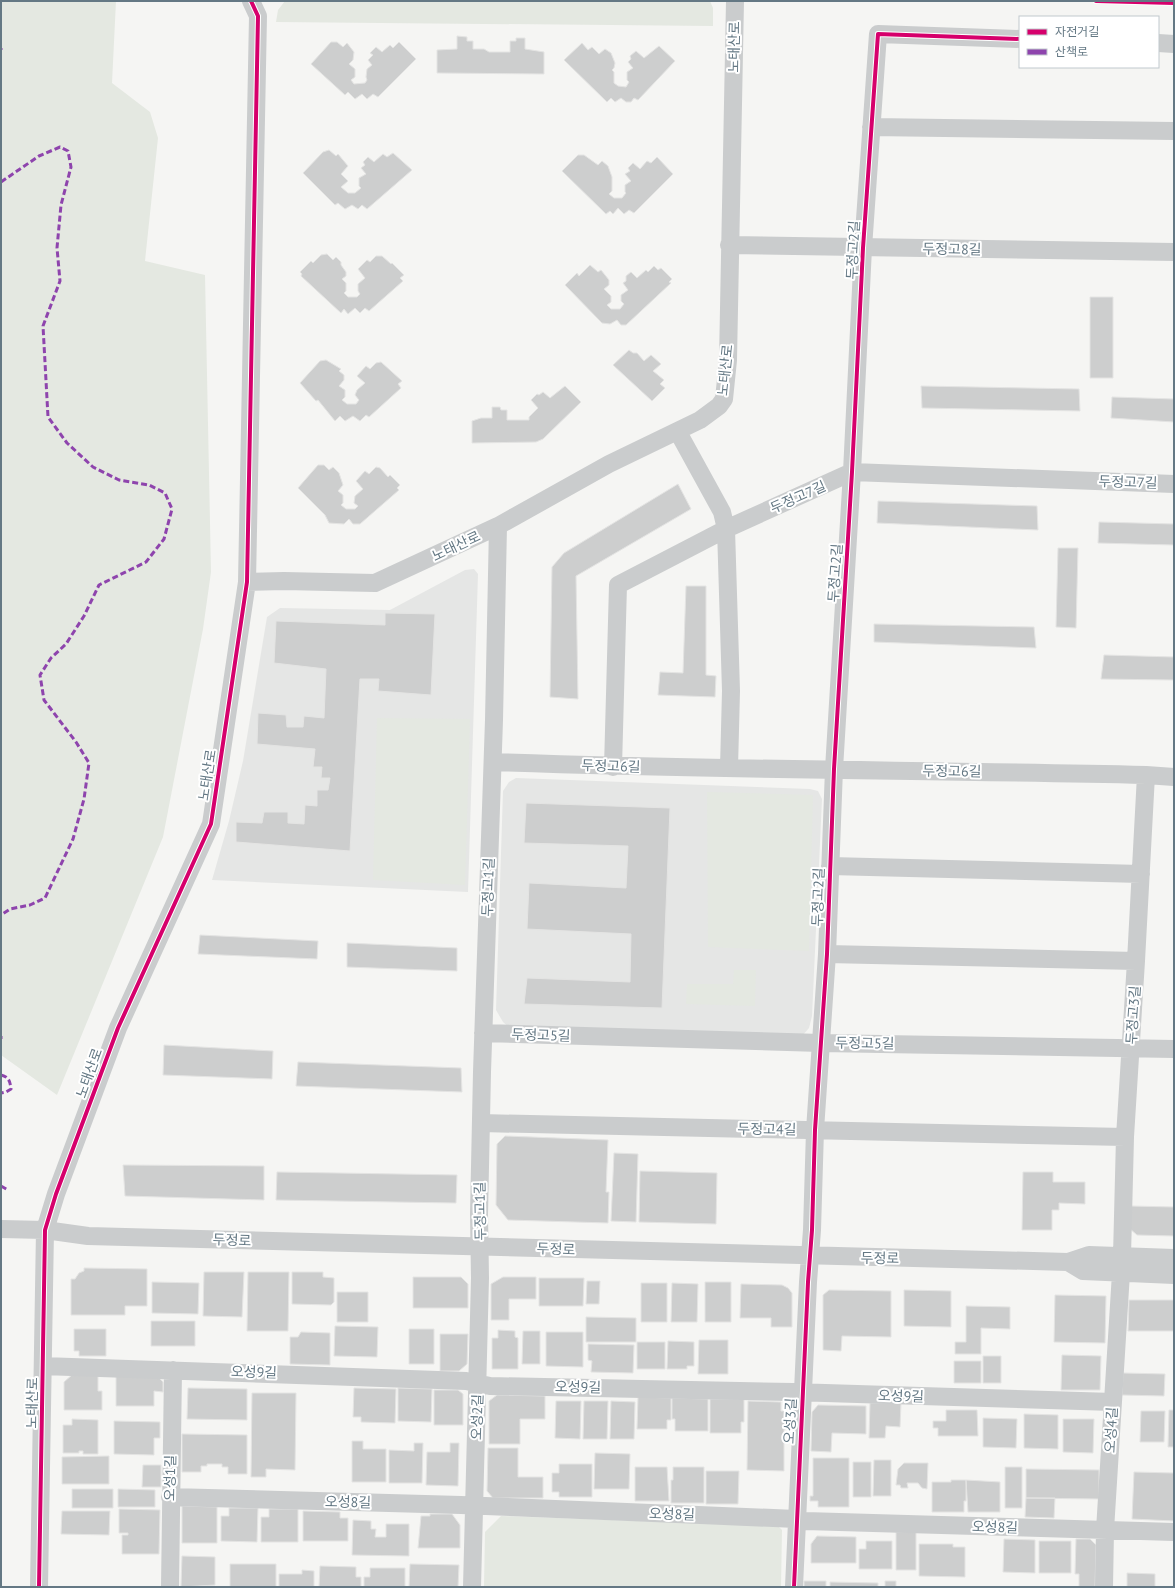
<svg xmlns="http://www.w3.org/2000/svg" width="1175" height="1588" viewBox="0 0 1175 1588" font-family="'PT Sans','Noto Sans KR',sans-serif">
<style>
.built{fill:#e5e6e5}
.green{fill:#e4e8e1}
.building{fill:#cdcece;stroke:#e4e4e3}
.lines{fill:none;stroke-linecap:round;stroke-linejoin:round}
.minor{stroke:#cacccd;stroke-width:18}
.quiet{stroke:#8e44ad;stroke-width:3;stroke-dasharray:6 3;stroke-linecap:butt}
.cycleway-casing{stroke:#fff;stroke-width:6}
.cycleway{stroke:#d6006c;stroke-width:4}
.labels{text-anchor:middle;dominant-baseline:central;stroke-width:4;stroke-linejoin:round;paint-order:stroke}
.street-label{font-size:14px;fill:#647884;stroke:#fff}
</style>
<rect width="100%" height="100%" fill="#f5f5f3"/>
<!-- built -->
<path class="built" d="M474,569L478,574L468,892L212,880L229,821L243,761L267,617L280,608L390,610L465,570Z
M516,778L810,789L818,791L822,799L812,1016L809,1028L802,1036L511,1029L503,1022L496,1010L503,791L509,782Z"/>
<!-- green -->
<path class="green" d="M1,1H116L112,83L150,112L158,138L145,261L205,275L211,572L203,629L163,837L57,1095L1,1055Z
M285,1H710L713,8V26L276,22L278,10Z
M377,718L470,719L465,885L373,880Z
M707,792L813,795L809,951L708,947Z
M734,970H756L755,1006L686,1004L687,984H733Z
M501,1516L778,1526L782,1530L781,1587H484L485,1532Z"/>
<!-- building -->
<path class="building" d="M457,36L467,37V41H473V49H484L489,52H510V41H516V38H525V49L544,52V74L437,73V50L457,49Z
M331,42H337L343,47L347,43L354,52L353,60L349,64L355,69V77L351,80L354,84L365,83L367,80L366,77L367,69L372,65L368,60L373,55L370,53L376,47L382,52L390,45L393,48L399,42L416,59L378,97L373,94L367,99L362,94L355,99L348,92L345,95L311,64Z
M582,43L588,50L592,47L599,54L605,49L611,53L615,63L614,68L612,70L614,72V83L618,86L626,87L629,82L627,80V72L633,68L628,62L631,59L630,56L636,51L644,58L659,46L675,61L638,100L634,98L631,102H626L621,98L615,102L611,98L607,102L564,60Z
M329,150L336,156L338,154L348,166L341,174L348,181L341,187L348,193H355L361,188L359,186V178L366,174L361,168L365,165L363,162L368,157L374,162L383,154L387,157L393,153L412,170L367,209L362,205L358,209L352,205L345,209L338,203L335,205L303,173L323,152Z
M578,155H584L598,165L602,161L608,166L612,177V191L609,194L614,198H622L626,193L625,192V185L631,181L625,174L630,171L628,168L633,163L640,169L647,161L651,163L657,157L673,174L634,213L629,210L624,214L618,208L613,214L610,211L606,214L562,171Z
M327,254L333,260L336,257L341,262V265L346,272V276L342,279L346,283V291L344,293L348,297H357L360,294L358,291V284L365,278L358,269L367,260L370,262L376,256H382L391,264L392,263L404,275L400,278L403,281L369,311L365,308L360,313L355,308L348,314L344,309L341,313L301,276L302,274L300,272L311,261L313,263L321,255Z
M590,265L598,272L601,270L609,280V285L604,289L611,296V302L607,305L611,309H620L624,304L621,301V295L628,290L623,283L626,281V276L631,272L637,278L646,270L648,272L654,266L658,270L661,268L672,279L669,282L671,283L626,325H621L617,320L610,324L602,323L565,285L577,273L579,276Z
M1090,297H1113V378H1090Z
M629,350L633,353H637L644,361L651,355L661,364L653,371L664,380L660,384L665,388L652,401L613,365Z
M326,360L341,369L339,371L344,375V380L339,386L345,390V397L342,400L347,404H356L359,400L355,395L357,390L365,383L357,376L366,366L370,369L376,363L381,362L402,381L398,384L401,388L369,417L366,415L360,421L353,416L345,421L340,416L335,421L318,400L316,401L300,383L320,361Z
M565,386L581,402L543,439L536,442L472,443V421L481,418H492V407H500L501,410H507V420H529V417L538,408L531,400L537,394L539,395L543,392L550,398Z
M921,386L1079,389L1080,411L922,408Z
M1112,397L1174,399V422L1111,418Z
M318,465H324L329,470L333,467L339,473L343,485L338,491L343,495V503L341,505L346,509H355L358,506L354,503L355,496L363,489L356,481L365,471L369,474L376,467L380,468L388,477L390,475L400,485L397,488L399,490L360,524H353L349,519L344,524L329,523L325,515L298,488Z
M678,484L691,509L576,576L578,699L550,697L552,567L564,553Z
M878,501L1037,506L1038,530L877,523Z
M1099,522L1174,524V545L1098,543Z
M1058,548H1078L1076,628L1056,627Z
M686,586H706V675L716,676L715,697L658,695L660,672L683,673Z
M385,613L435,614L431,695L378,691L379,679H360L350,851L236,842V822L262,823L264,812H288V823L304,824L305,805L317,806V790H328L330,778H321L322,767H313L315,749L257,744L258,713L286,715L287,727H303L304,716L324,718L326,669L274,663L276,621L385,625Z
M874,624L1034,627L1036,648L874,642Z
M1104,655L1174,657V680L1101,679Z
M526,803L670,808L662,1008L524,1004L527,978L630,982L631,934L527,929L529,883L626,888L628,846L524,843Z
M200,935L318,941L317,959L198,954Z
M347,943L457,948V971L347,967Z
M164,1045L273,1051L272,1079L163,1075Z
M298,1062L461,1068L462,1092L296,1086Z
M505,1136L608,1140L606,1192H609L608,1223L508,1220L496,1205L497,1144Z
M614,1153L638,1154L636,1222L611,1221Z
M123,1165L264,1166V1200L125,1196Z
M640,1171L717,1173L716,1224L639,1222Z
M277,1172L457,1175L456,1203L276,1200Z
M1023,1172H1053V1182H1085V1204L1059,1203V1210H1052V1230H1022Z
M1130,1206L1174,1207V1236L1137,1235L1129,1228Z
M84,1268L147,1269V1306H125V1315H71V1279H75L79,1273L84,1271Z
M204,1272H244L242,1317L203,1316Z
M248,1272H289L288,1331H247Z
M292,1272H323V1277L334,1278V1302L331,1305L292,1304Z
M413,1277H461L468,1284V1308H413Z
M503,1277H536V1299H509V1320H491V1284Z
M539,1278H584L583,1306H539Z
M587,1281H600L599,1304H586Z
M152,1282L199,1283L198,1314L152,1313Z
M705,1282H731V1322H705Z
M641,1283H667V1322H641Z
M672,1283L698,1284L697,1322H671Z
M741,1284L782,1285L788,1288L792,1293V1327H771V1318H740Z
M829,1290L891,1291V1337L842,1336L841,1351L823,1350V1295Z
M904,1290L951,1291V1327L904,1326Z
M337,1292H368V1322H337Z
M1055,1295L1106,1296L1105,1343L1054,1342Z
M1129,1300H1174V1331H1128Z
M966,1306L1010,1307V1329L981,1328V1354H955V1342H966Z
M586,1317L636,1318V1342H586Z
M151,1321H195V1346H151Z
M335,1326L378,1327L377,1357L334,1356Z
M74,1329H106V1356H79V1351H74Z
M409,1329H434V1364H409Z
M498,1330L515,1331V1337L518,1338V1369H492V1338H498Z
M523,1331H540V1364H522Z
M301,1332L330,1333V1365L290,1364V1337H298Z
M546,1332H583V1367L546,1366Z
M440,1334H468L467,1364L459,1371H440Z
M699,1340H728V1374H698Z
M668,1341L694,1342V1366H687V1369H667Z
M637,1342H665V1369H637Z
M588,1344L634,1345L633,1373L591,1372L592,1361L588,1360Z
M1062,1355L1101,1356L1100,1390H1061Z
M983,1356H1001V1383H983Z
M954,1361H981V1383H954Z
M1123,1373L1165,1374L1164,1396L1122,1395Z
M73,1374H98V1391H102V1410H64V1382Z
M116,1376L158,1377L163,1382V1392L154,1391V1406H116Z
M188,1388L247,1389V1420L187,1419Z
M354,1388L396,1389L395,1423L361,1422V1417H353Z
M398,1388L432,1389L431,1422L398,1421Z
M434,1390H458L463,1394V1425H434Z
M252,1393H296L295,1470L266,1469V1477H251Z
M497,1395L545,1396V1419H520V1444H489V1401Z
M638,1397L671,1398V1420H667V1429H637Z
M672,1398L708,1399V1431H675V1419H672Z
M710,1399H744V1422H741V1433H710Z
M556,1401H581L580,1439L555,1438Z
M584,1401H608L607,1439H583Z
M611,1401L635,1402L634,1439H610Z
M748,1401L781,1402V1411H787L786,1429H784V1471L747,1470Z
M870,1403H901L900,1427L886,1426L885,1438H869Z
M818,1405L866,1406V1434L832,1433L831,1452L811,1451L812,1412Z
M946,1410H977L978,1436H938V1428H933V1421H946Z
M1169,1410H1174V1447H1168Z
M1141,1411H1165L1164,1442H1140Z
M1024,1414L1058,1415V1449L1024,1448Z
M983,1418L1017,1419L1016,1448L983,1447Z
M72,1419L98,1420V1454H83V1451H79V1453H63V1425H72Z
M1063,1419H1094L1093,1453L1063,1452Z
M114,1421L160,1422V1438H154V1455L114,1454Z
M182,1434L247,1435V1474H228V1467H222V1464H207V1466H201V1472H182Z
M352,1441H363V1449H386V1482H352Z
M414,1443H423L422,1483H389V1450L414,1451Z
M450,1443H459L458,1486L426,1485L427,1452H450Z
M488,1448H518V1477H543V1498H493L487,1491Z
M595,1453L630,1454L629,1489H594Z
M109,1456V1484H62V1457Z
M813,1458H849V1507H818V1501H810V1496H813Z
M874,1460H891V1496H873Z
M853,1462H871V1497H853Z
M904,1463H928L927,1489L922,1488L918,1483H907L908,1488H901L900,1485H896L898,1469Z
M559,1464H592V1497H559V1492H552V1473H559Z
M143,1465H161V1487H142Z
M635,1467H667L669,1501H635Z
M673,1467H704V1503H671V1480H673Z
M1005,1467H1022V1508H1005Z
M1026,1469L1099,1470V1499L1026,1498Z
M706,1471H739L738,1504H706Z
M1134,1472L1174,1473V1521L1132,1519Z
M951,1480H966V1501H964V1512H932V1482H951Z
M966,1480L1000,1482V1512H968Z
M72,1489H113V1508H72Z
M118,1489L155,1490V1507H118Z
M1026,1498H1055L1054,1518L1025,1517Z
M182,1506L217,1507V1543H182Z
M229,1508H258L257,1542L221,1541V1516H229Z
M119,1509L160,1510L159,1554H122V1535H128V1533H119Z
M269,1509H298V1542H261V1517H269Z
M62,1511H110L109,1535L61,1534Z
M303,1511L340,1512V1518H348V1541H303Z
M430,1514H452L460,1525V1548H418L421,1516H430Z
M353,1520L371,1521V1529H376L375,1537H386V1524H409V1556L352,1555Z
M896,1532H916V1570H896Z
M817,1536L856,1537V1563H811V1544Z
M1004,1539L1035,1540V1573L1003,1572Z
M1076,1539H1090L1096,1545L1095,1587H1079V1574H1075Z
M866,1541H892V1569H859V1549H866Z
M1039,1541H1071V1573H1039Z
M919,1544H953V1547H965V1577L919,1576Z
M182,1556L215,1557V1585L181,1587Z
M230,1564H276V1587H230Z
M410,1564L459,1565L458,1587H409Z
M320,1566L356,1567V1577H361V1587H319Z
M370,1568H405V1587H364V1577H370Z
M302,1570L314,1571V1587H279V1574H302Z
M1127,1573L1155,1574V1587H1127Z
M804,1581H826V1587H804Z
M885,1581H896V1587H885Z
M830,1582L878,1583V1587H830Z"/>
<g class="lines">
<!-- minor -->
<path class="minor" d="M1158,43L1174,44
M871,127L1174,131
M729,245L1174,252
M678,432L722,512L726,529L731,691L729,768
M247,582L284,581L375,583L498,526L609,464L700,420L719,406L724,399L728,360L735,1
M493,762C710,770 928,770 1146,775L1174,777
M613,767L618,585L726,529L852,472L1174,484
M830,866L1141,874
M827,954L1136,961
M483,1033L821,1043L1174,1049
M481,1123L1125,1137
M1,1229L45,1230L88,1236L1068,1262
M1122,1256L1125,1137L1136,961L1146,775
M1174,1258L1089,1255L1068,1262L1083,1271L1174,1275
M43,1366L466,1381L490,1386L793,1392L1113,1402
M170,1497L461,1505L796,1519L805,1521L1174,1532
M39,1587L45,1230L56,1194L118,1028L211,824L247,582L258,16L251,1
M170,1587L173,1370
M472,1587L480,1278L479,1214L482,1072L494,720L498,526
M794,1587L808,1282L812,1230L815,1130L827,954L834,769L852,472L863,248L878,34L1020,39
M1104,1587L1105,1530L1121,1273"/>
<!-- quiet -->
<path class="quiet" d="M1,48V50
M1,182L39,156L60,147L68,151L71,167L61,205L57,248L60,281L43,326L48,417L67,443L93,467L119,480L149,485L165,493L172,509L164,539L146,562L99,585L84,616L66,644L51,658L40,675L44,700L76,742L89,763L84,799L73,839L45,898L30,905L10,909L1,915
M1,1036V1039
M1,1075C9,1077 10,1081 11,1089L6,1092L1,1093
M1,1186L8,1190"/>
<!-- cycleway casing -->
<g class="cycleway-casing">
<path id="cycleway" d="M1096,1L1174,3
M39,1587L45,1230L56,1194L118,1028L211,824L247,582L258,16L251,1
M794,1587L808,1282L812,1230L815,1130L827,954L834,769L852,472L863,248L878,34L1020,39"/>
</g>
<!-- cycleway -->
<use href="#cycleway" class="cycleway"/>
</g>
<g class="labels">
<!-- street labels -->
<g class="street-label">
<text transform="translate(734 47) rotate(-89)">노태산로</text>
<text transform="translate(952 249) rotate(1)">두정고8길</text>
<text transform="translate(853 250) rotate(-87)">두정고2길</text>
<text transform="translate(725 370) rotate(-84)">노태산로</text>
<text transform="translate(1128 482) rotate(2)">두정고7길</text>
<text transform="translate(798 497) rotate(-24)">두정고7길</text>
<text transform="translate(456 546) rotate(-25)">노태산로</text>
<text transform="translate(835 573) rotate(-86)">두정고2길</text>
<text transform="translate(611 766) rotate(2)">두정고6길</text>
<text transform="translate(952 771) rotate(1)">두정고6길</text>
<text transform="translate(207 775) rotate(-81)">노태산로</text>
<text transform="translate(488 887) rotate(-88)">두정고1길</text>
<text transform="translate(818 897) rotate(-88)">두정고2길</text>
<text transform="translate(1133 1015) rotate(-86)">두정고3길</text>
<text transform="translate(541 1035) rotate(2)">두정고5길</text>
<text transform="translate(865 1043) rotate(1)">두정고5길</text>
<text transform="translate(89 1073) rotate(-70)">노태산로</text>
<text transform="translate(767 1129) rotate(1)">두정고4길</text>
<text transform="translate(480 1211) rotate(-91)">두정고1길</text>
<text transform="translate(232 1240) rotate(2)">두정로</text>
<text transform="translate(556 1249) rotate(2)">두정로</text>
<text transform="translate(880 1258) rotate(1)">두정로</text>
<text transform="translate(254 1372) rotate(2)">오성9길</text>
<text transform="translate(578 1387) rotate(1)">오성9길</text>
<text transform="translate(901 1396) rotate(2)">오성9길</text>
<text transform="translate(32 1403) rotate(-89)">노태산로</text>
<text transform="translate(477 1417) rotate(-88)">오성2길</text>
<text transform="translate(790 1421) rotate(-87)">오성3길</text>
<text transform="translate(1111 1430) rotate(-87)">오성4길</text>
<text transform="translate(170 1478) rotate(-89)">오성1길</text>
<text transform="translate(348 1502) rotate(1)">오성8길</text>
<text transform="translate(672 1514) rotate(2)">오성8길</text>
<text transform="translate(995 1527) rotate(2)">오성8길</text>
</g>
</g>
<!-- border -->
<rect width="1175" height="1588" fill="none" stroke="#647884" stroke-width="4"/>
<!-- legend -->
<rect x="1019" y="16" width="140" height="52" fill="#ffffff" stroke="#c1c9ce"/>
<rect x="1027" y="29" width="20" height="6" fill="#d6006c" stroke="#c1c9ce"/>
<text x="1055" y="36" font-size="12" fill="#647884">자전거길</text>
<rect x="1027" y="49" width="20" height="6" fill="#8e44ad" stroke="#c1c9ce"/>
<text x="1055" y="56" font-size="12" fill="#647884">산책로</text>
</svg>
